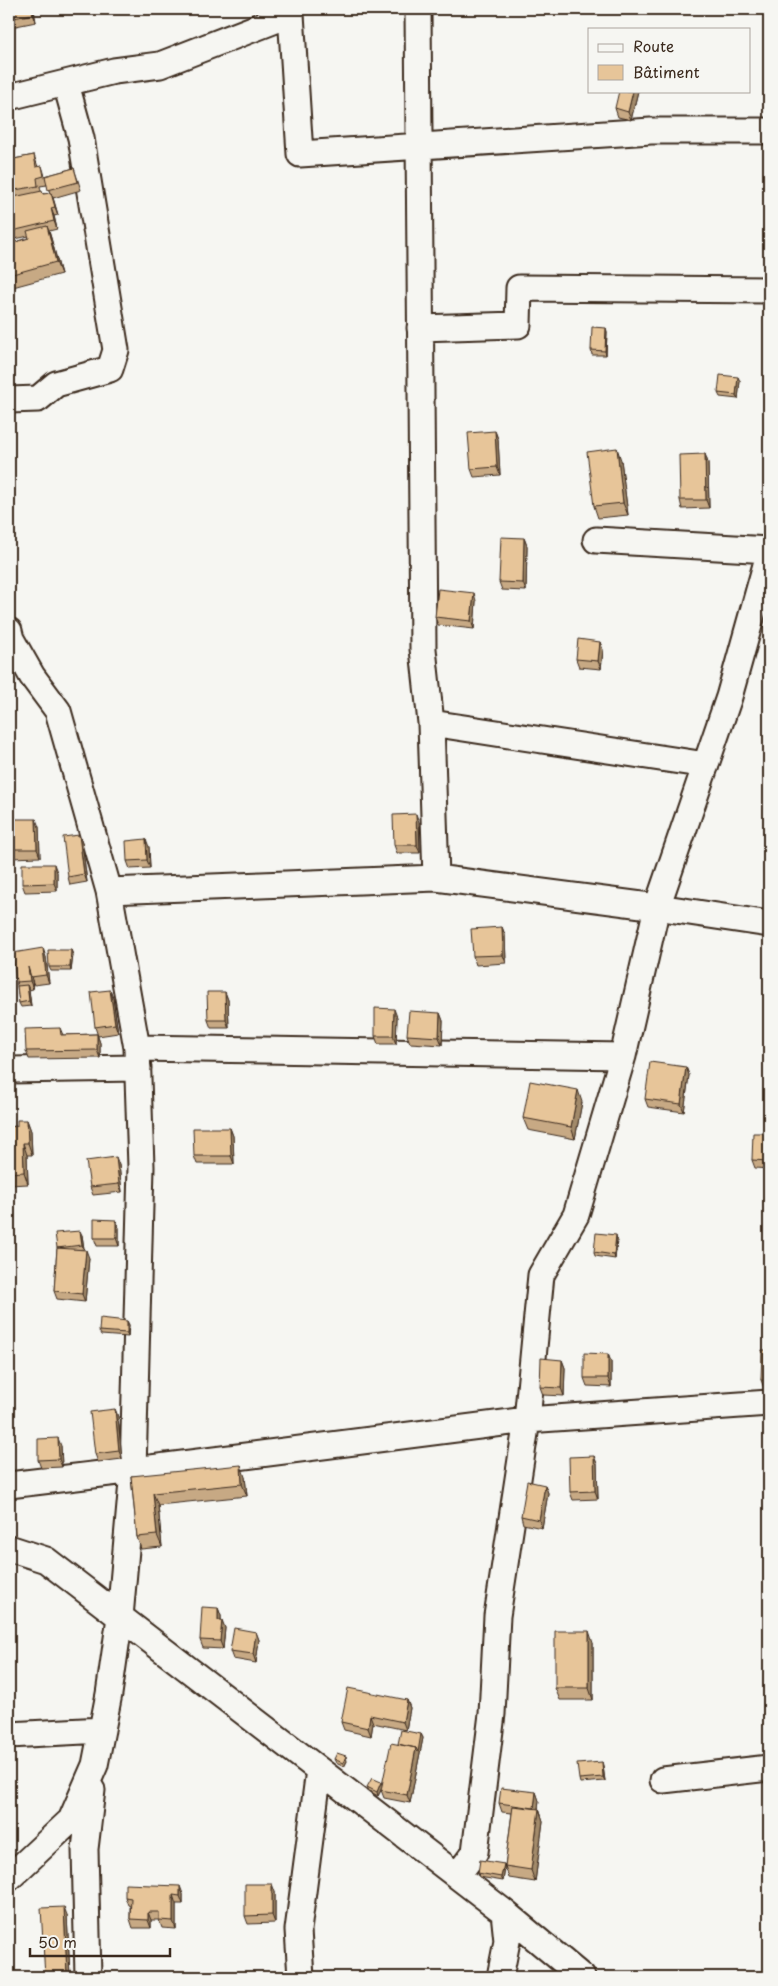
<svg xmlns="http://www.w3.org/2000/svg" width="778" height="1986" viewBox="0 0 778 1986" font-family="'Playpen Sans',sans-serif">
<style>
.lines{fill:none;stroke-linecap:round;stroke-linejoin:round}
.minor-casing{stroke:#3b2a1e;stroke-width:29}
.minor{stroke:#f6f6f2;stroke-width:25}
.wall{fill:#c7a984;stroke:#3b2a1e;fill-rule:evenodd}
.shaded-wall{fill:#a28a6b;stroke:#3b2a1e}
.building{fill:#e7c599;stroke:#3b2a1e}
</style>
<rect width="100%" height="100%" fill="#f6f6f2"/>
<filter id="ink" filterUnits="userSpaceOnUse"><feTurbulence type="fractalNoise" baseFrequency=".02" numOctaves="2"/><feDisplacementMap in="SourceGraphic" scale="10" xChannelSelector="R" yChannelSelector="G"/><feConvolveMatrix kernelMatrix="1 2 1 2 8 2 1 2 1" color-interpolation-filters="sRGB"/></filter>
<g filter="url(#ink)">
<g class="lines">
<!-- minor casing -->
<g class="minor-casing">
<path id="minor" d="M418,9L423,649L431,723L436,878
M9,97L114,71L160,65L291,14L300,154L651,131H769
M420,328L518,325L519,288L769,290
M9,400L38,399L56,384L110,369L116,350L81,138L66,84
M596,540L769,550
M9,631L11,639L32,676L58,711L109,891L137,1048L141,1167L133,1471L120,1617L109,1694L95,1765L71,1820L9,1878
M431,723L706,765
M109,891L436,878L657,907L769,924
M137,1048L623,1056
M9,1070L138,1068
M9,1485L143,1469L527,1420L769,1403
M9,1548L46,1560L504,1912L582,1977
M9,1735L102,1730
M663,1780L769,1768
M457,1876L475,1852L492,1714L497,1616L527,1420L541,1275L576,1215L623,1056L657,907L729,697L769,554
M88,1977L85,1849L92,1790
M301,1977L298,1930L319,1770
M500,1977L507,1941L504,1912"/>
</g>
<!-- minor -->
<use href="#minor" class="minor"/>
</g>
<!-- wall -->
<path class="wall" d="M9,9H34L36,22L11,27L9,22Z
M144,9H163L146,13Z
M638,91L631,120L618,117L615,108Z
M34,155L38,167L42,166L45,176L74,168L81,190L53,198L58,215L54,216L57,229L49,231L61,274L13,287L9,276V244L29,238V236L15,239L12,231L9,217V160ZM46,181L50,193L44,194L41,191L40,186L47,185Z
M606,328L607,332L606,355H592L591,350Z
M740,381L738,399L720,397L718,393Z
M495,431L498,439L500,475L474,477L471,469Z
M705,454L708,463L709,508L682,509L680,500Z
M621,460L628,515L598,518L594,506Z
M524,538L527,546L526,591L502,590L499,582Z
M476,601L474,629L438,625L435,617Z
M600,642L603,650L601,669L579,667L576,659Z
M9,819L39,827L40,857L10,858L9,853Z
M419,822L420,853H397L394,845Z
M82,843L87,882L70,885L68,877Z
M149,847L150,868L130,869L127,861Z
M57,872V891L25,892L22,884Z
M502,927L505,935L506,963L476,965L473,956Z
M71,950L73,955L71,971H51L49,967Z
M46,957L49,983L34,985L32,980L33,989L29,990L31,1006L21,1007L19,1003L17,986L16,982Z
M225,992L228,1000L229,1028H211L208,1020Z
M113,998L118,1033L98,1036L95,1027Z
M440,1013L443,1021L442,1045L410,1043L407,1035Z
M397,1017L396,1044H378L375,1036Z
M60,1028L63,1035L97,1034L100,1043V1058L29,1059L26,1051Z
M686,1067L689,1075L684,1112L648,1107L645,1099Z
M582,1102L575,1139L528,1130L523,1118Z
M27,1120L31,1131L32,1155H27L28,1184L9,1185V1127L17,1126Z
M230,1128L233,1136L234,1164H197L194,1156Z
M769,1133V1169L755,1168L752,1160Z
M119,1165L122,1192L93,1195L90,1187Z
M116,1220L119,1228V1246H97L94,1238Z
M82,1235L84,1249L77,1250L89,1258L85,1302L57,1299L54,1291L57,1249Z
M617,1240L615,1259L595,1256L594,1252Z
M127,1321L129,1325L128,1337L101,1335L99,1331Z
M769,1350V1389L764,1388L761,1380Z
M608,1354L611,1362V1387L587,1386L584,1378Z
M562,1360L565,1368L564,1396L543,1395L540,1387Z
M115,1409L118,1417L122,1459L98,1462L95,1454Z
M61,1446L62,1467L41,1468L38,1460Z
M594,1456L597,1464L598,1499L573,1500L570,1492Z
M131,1476L245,1477L247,1496L158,1505L162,1547L141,1549L137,1537Z
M545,1485L548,1493L542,1528L523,1524L521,1516Z
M218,1608L221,1616V1620L225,1628L223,1649L203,1648L200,1640Z
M256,1632L259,1640L256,1663L233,1659L230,1651Z
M593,1643V1700H560L555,1688Z
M407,1700L410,1708L406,1730L373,1723L371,1736L344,1730L341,1722Z
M421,1734L423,1738L410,1803L384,1798L381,1790L378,1796L369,1791L367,1787L382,1785L398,1744Z
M334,1759L347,1761L344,1767L336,1763Z
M602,1762L603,1766L605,1781L580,1783L579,1779Z
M536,1792L539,1801L538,1809H539L543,1821L535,1882L509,1878L505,1866L512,1813L502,1812L499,1803Z
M504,1864L505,1868L503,1881L479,1877L478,1873Z
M275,1892V1923L248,1924L245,1916Z
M183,1894V1904H176V1929L162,1928L159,1920H151V1928H133L130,1919V1906L128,1905L125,1897Z
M67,1915L70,1977H45Z
M9,1951L13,1975L9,1976Z"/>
<!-- shaded-wall -->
<path class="shaded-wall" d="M32,9H33L36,22L33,14Z
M633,91H638L631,120L628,112Z
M51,193L54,201L58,215L55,207Z
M51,208L54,216L57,229L54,221Z
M47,226L51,238L61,274L56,262Z
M606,328L607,332L606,355L605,351Z
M738,377L740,381L738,399L736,395Z
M495,431L498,439L500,475L497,467Z
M617,448L621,460L628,515L623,503Z
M705,454L708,463L709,508L706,500Z
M524,538L527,546L526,591L523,583Z
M474,593L476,601L474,629L471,621Z
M600,642L603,650L601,669L598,661Z
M416,814L419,822L420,853L417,845Z
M36,819L39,827L40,857L37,849Z
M79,835L82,843L87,882L84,874Z
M146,839L149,847L150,868L147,860Z
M54,864L57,872V891L54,883Z
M502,927L505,935L506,963L503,955Z
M43,948L46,957L49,983L46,975Z
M71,950L73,955L71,971L70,967Z
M28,967L32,980L33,989L30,981Z
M27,985L29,989L31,1006L29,1001Z
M110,990L113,998L118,1033L115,1024Z
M225,992L228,1000L229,1028L226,1020Z
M394,1009L397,1017L396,1044L393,1036Z
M440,1013L443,1021L442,1045L439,1037Z
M97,1034L100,1043V1058L97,1050Z
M686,1067L689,1075L684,1112L681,1104Z
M578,1090L582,1102L575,1139L571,1127Z
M27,1120L31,1131L32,1155L28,1143Z
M230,1128L233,1136L234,1164L231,1156Z
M23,1143L27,1155L28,1184L24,1172Z
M116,1157L119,1165L122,1192L119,1184Z
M116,1220L119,1228V1246L116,1238Z
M80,1231L82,1235L84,1249L82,1245Z
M616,1235L617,1240L615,1259L614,1255Z
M86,1250L89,1258L85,1302L82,1294Z
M127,1321L129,1325L128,1337L127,1333Z
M608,1354L611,1362V1387L608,1378Z
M562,1360L565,1368L564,1396L561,1388Z
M115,1409L118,1417L122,1459L119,1451Z
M58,1438L61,1446L62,1467L59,1459Z
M594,1456L597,1464L598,1499L595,1491Z
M241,1465L245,1477L247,1496L242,1484Z
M545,1485L548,1493L542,1528L539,1520Z
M153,1493L158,1505L162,1547L157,1535Z
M218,1608L221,1616V1628L218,1620Z
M222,1620L225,1628L223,1649L220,1641Z
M589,1631L593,1643V1700L589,1688Z
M256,1632L259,1640L256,1663L253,1654Z
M407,1700L410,1708L406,1730L403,1722Z
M370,1715L373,1723L371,1736L368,1728Z
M421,1734L423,1738L410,1803L407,1795L416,1748Z
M346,1756L347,1761L344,1767L343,1763Z
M602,1762L603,1766L605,1781L603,1777Z
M381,1782L383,1786L378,1796L377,1792Z
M536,1792L539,1801L537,1816L534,1808Z
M539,1809L543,1821L535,1882L531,1870Z
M504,1864L505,1868L503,1881L501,1877Z
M272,1884L275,1892V1923L272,1915Z
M180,1886L183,1894V1904L180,1896Z
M173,1895L176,1904V1929L173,1921Z
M64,1907L67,1915L70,1977H68L67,1976Z
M148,1912L151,1920V1928L148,1920Z
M9,1951L13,1975L10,1967L9,1959Z"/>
<!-- building -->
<path class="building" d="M9,9H32L33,14L9,19Z
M619,91H633L628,112L615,108Z
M34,155L36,167L42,166L44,176L37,178L38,186L9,191V160Z
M74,168L78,182L48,190L45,176Z
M42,191L43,194L51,193L55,207L51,208L54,221L12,231L9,217V198Z
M47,226L56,262L9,275V244L29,238L27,231Z
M592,327L606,328L605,351L591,350Z
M720,375L738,377L736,395L718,393Z
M495,431L497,467L471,469L468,433Z
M617,448L623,503L594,506L587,452Z
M705,454L706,500H680L679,455Z
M501,537L524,538L523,583L499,582Z
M438,589L474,593L471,621L435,617Z
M578,639L600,642L598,661L576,659Z
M416,814L417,845H394L393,815Z
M9,819H36L37,849H9Z
M79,835L84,874L68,877L63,837Z
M146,839L147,860L127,861L126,841Z
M22,864H54V883L22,884Z
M502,927L503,955L473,956L471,929Z
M43,948L46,975L31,977L28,967L30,981L16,982L13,953Z
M48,950H71L70,967H49Z
M27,985L29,1001L19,1003L17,986Z
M110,990L115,1024L95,1027L91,992Z
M207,992H225L226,1020H208Z
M375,1008L394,1009L393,1036H375Z
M409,1011L440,1013L439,1037L407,1035Z
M60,1028L61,1035L97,1034V1050L26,1051L25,1029Z
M650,1062L686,1067L681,1104L645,1099Z
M530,1081L578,1090L571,1127L523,1118Z
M17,1120H27L28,1143H23L24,1172L9,1173V1127L17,1126Z
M193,1128H230L231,1156H194Z
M753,1133H769V1161L752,1160Z
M116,1157L119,1184L90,1187L86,1161Z
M94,1219L116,1220V1238H94Z
M80,1231L82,1245L57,1248L55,1233Z
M596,1233L616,1235L614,1255L594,1252Z
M57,1248L86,1250L82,1294L54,1291Z
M100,1318L127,1321V1333L99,1331Z
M762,1350H769V1381L761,1380Z
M584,1353L608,1354V1378H584Z
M541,1358L562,1360L561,1388L540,1387Z
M115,1409L119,1451L95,1454L90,1412Z
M58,1438L59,1459L38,1460V1439Z
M594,1456L595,1491L570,1492L569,1457Z
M241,1465L242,1484L153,1493L157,1535L137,1537L131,1476Z
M527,1481L545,1485L539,1520L521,1516Z
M202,1607L218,1608V1620H222L220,1641L200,1640Z
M234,1628L256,1632L253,1654L230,1651Z
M555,1631H589V1688H555Z
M348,1688L407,1700L403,1722L370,1715L368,1728L341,1722Z
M401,1730L421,1734L418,1752L416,1748L398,1744Z
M391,1743L416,1748L407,1795L381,1790Z
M337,1753L346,1756L343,1763L334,1759Z
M602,1762L603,1777L579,1779L577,1764Z
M372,1778L381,1782L377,1792L367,1787Z
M501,1788L536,1792L534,1808L499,1803Z
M513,1806L539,1809L531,1870L505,1866Z
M480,1860L504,1864L501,1877L478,1873Z
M125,1884L180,1886V1896L173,1895V1921L159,1920V1912H148V1920L130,1919L131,1898L125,1897Z
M245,1884H272V1915L245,1916Z
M64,1907L67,1976L45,1977L41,1908Z"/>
</g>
<!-- margin -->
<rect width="778" height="1986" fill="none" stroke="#f6f6f2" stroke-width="30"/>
<rect x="15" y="15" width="748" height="1956" fill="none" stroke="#3b2a1e" stroke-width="2" filter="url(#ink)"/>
<!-- legend -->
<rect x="588" y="28" width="162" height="65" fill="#f6f6f2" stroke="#aba49d"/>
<rect x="598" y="44" width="25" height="8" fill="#f6f6f2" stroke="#aba49d"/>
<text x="633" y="52" font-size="15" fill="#3b2a1e">Route</text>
<rect x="598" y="65" width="25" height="15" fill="#e7c599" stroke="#aba49d"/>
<text x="633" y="78" font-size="15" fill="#3b2a1e">Bâtiment</text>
<!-- scale -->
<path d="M30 1948v8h140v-8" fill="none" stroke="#3b2a1e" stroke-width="2.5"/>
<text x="38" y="1948" font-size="15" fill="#3b2a1e" stroke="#f6f6f2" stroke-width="4" paint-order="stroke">50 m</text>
</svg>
